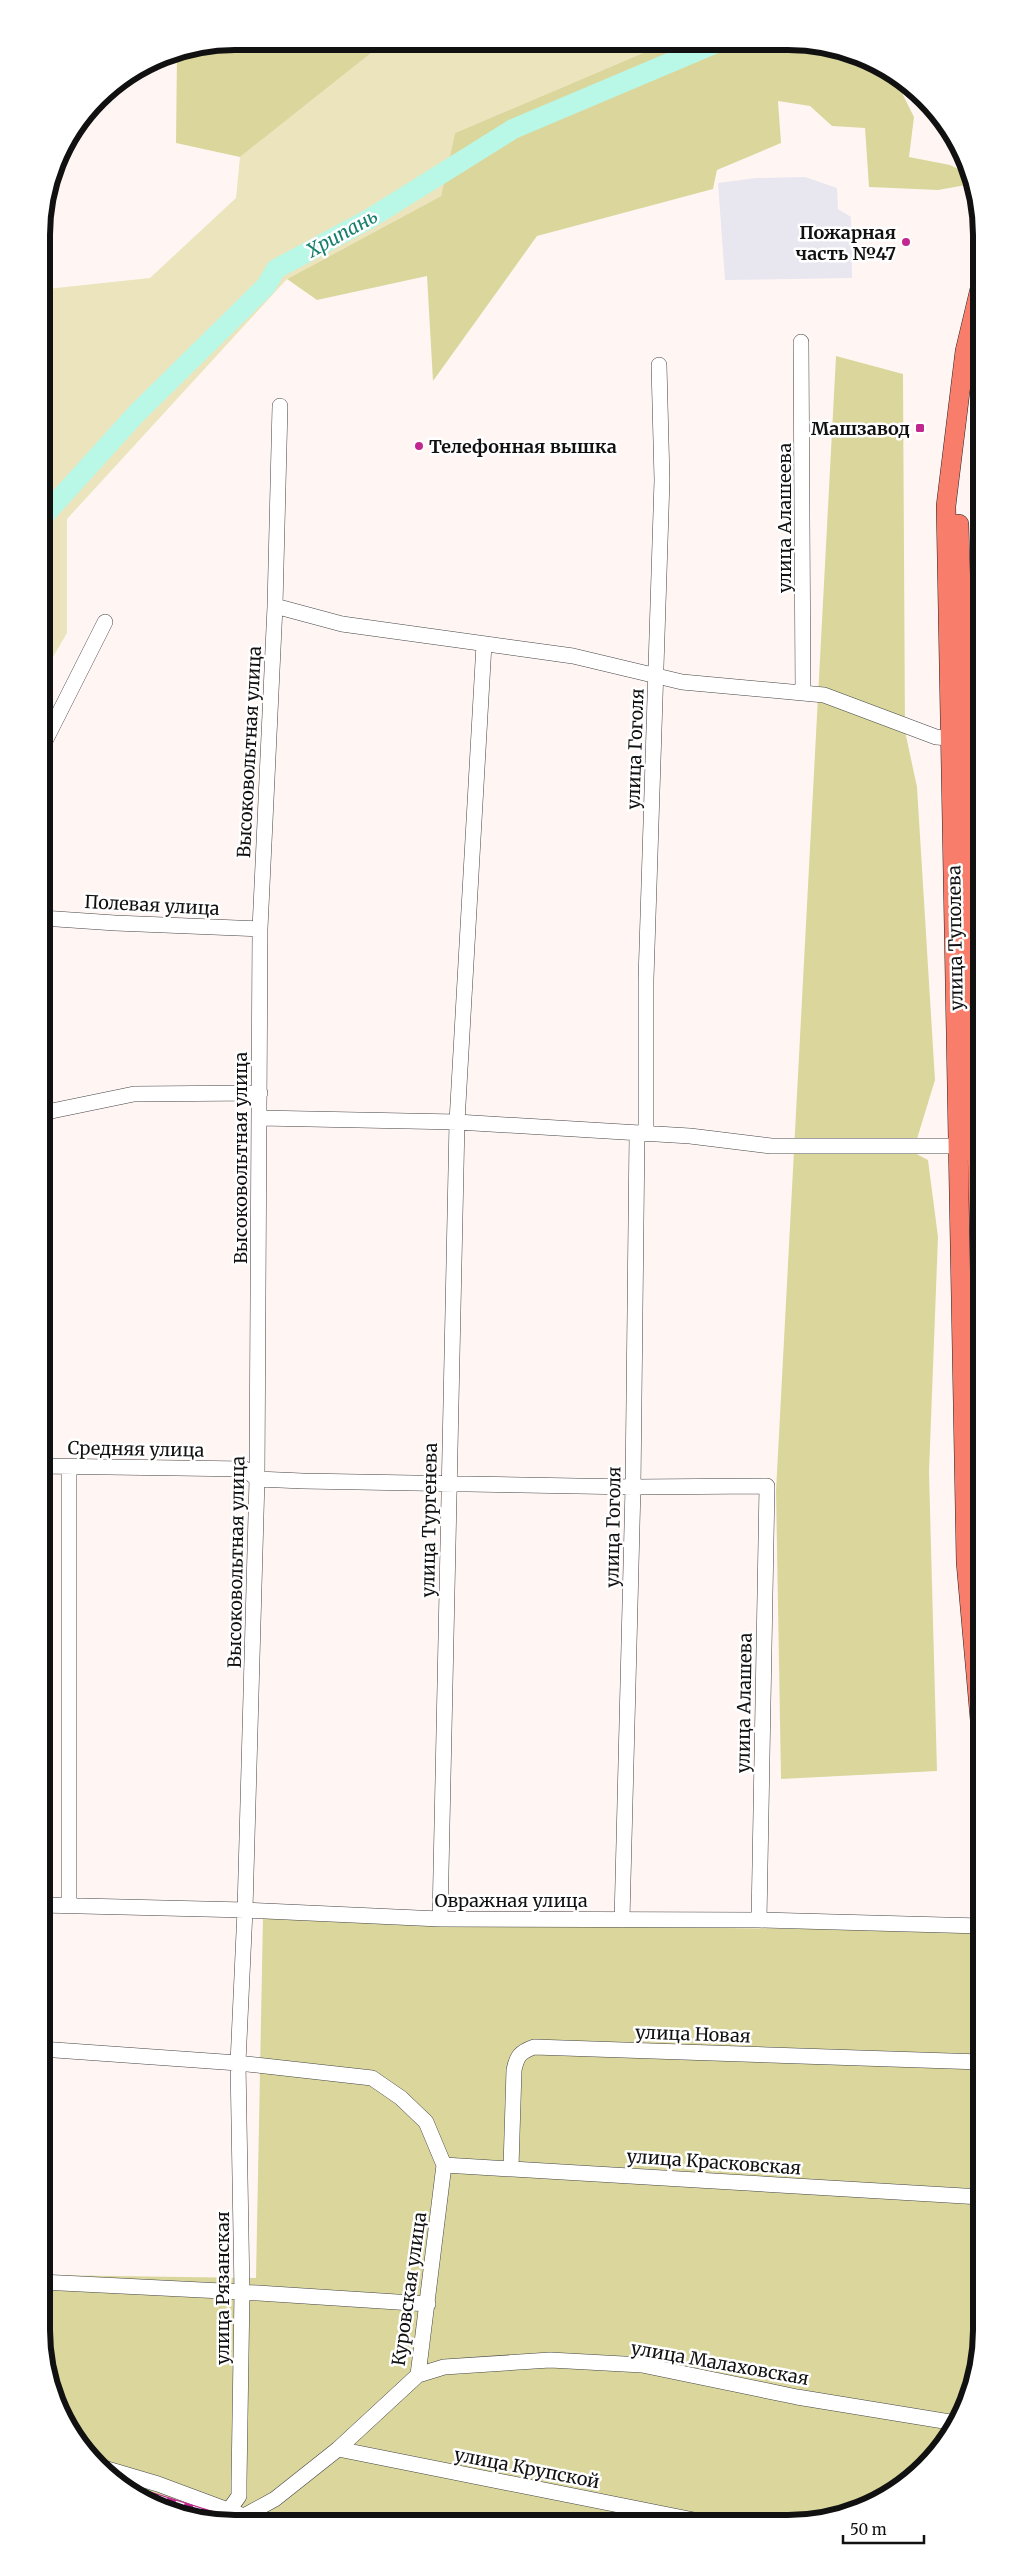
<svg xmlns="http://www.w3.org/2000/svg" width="1023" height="2565" viewBox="0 0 1023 2565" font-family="Merriweather,serif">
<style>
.industrial{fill:#e8e6ef}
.green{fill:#ebe4bd}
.forest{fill:#dbd79c}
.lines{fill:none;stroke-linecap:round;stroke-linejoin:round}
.river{stroke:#b9f7e7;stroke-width:20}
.minor-casing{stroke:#444;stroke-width:16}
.major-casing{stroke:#222;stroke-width:20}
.minor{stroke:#fff;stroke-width:15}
.major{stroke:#f87e6b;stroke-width:19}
.rail-casing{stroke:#c22790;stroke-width:5}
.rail{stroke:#fff;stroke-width:3;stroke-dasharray:9;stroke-linecap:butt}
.poi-dot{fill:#c22790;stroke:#fff;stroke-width:2}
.labels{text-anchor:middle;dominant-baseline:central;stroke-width:5;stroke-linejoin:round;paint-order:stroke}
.poi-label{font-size:18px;font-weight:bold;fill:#111;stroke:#fff;text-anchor:end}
.street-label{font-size:18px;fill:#111;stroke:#fff}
.water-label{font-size:19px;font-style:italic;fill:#167f6c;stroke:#fff}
.rim{fill:none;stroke:#111;stroke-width:6}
</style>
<rect width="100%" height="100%" fill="#fff6f4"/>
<!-- industrial -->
<path class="industrial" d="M805,177L837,188L838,209L851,217L852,278L725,280L718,183L756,178Z"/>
<!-- green -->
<path class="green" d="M385,42L664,44L455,133L441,196L287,279L67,519V633L50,662L42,669V298L47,289L150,278L236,198L240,157Z"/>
<!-- forest -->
<path class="forest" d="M235,41L385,42L240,157L176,143L177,53Z
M664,44L826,45L874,61L904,81L903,95L914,117L909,157L950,165L969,174L966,185L938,190L869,187L865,128L832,126L810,106L778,101L781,143L717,170L713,189L537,236L433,381L427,276L317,300L287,279L441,196L455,133Z
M836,356L903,374L905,731L917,787L935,1080L913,1152L928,1160L938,1237L929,1472L937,1771L781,1779L776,1491Z
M263,1916L484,1925L981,1931V2343L967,2404L934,2458L896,2491L838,2517L788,2524L197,2520C182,2515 165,2511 150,2504C139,2499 129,2489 119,2482C44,2429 41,2359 41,2275L256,2278Z"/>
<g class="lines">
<!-- river -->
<path class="river" d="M42,518L137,413L266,286L276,269L369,219L513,129L714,44"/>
<!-- minor casing -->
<g class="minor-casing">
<path id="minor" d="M801,342L803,693
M275,606L342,624L573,656L682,682L824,695L936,737L950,738
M42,747L105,622
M42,918L115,923L260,929
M42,1113L134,1094L260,1093
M260,1118L457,1122L690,1136L771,1146H960
M646,1134V979L662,480L659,365
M41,1466L245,1469L257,1479L303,1481L633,1487L767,1486L759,1920
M41,1905L245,1910L440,1919L759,1920L981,1926
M69,1906V1467
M440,1919L457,1122L484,644
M622,1920L633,1487L637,1134
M41,2049L238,2063L372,2078L401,2098L426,2122L444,2165L418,2375L338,2449L275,2499L244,2516L158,2484L97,2466
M444,2165L981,2197
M511,2167L514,2070C517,2056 520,2052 534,2047L981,2062
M41,2282L242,2292L428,2304
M418,2375L444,2367L550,2360L642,2365L797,2397L956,2423
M338,2449L709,2523
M229,2510L239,2496V2482L242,2292L238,2063L245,1910L257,1479L260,929L275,606L280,406"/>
</g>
<!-- major casing -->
<g class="major-casing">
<path id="major" d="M959,524L982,1318
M981,1731L966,1562L946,506L965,351L982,280"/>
</g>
<!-- minor -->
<use href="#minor" class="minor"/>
<!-- major -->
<use href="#major" class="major"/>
<!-- rail casing -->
<g class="rail-casing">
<path id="rail" d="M124,2486L233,2520"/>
</g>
<!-- rail -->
<use href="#rail" class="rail"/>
</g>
<!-- markers -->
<g class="poi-dot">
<circle cx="906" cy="242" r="5"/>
<rect x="915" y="423" width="10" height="10" rx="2.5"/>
<circle cx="419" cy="446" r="5"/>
</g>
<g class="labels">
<!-- poi labels -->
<g class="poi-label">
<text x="896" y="232">Пожарная<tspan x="896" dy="21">часть №47</tspan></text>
<text x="910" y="428">Машзавод</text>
<text x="429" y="446" text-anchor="start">Телефонная вышка</text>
</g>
<!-- street labels -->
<g class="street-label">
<text transform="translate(784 518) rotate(-90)">улица Алашеева</text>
<text transform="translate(635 749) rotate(-88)">улица Гоголя</text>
<text transform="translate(249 752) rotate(-87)">Высоковольтная улица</text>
<text transform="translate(152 905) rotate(3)">Полевая улица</text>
<text transform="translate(955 938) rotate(-91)">улица Туполева</text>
<text transform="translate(240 1158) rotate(-90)">Высоковольтная улица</text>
<text transform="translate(136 1449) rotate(1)">Средняя улица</text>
<text transform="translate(429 1520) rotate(-89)">улица Тургенева</text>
<text transform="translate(613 1527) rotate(-89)">улица Гоголя</text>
<text transform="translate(236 1562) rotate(-89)">Высоковольтная улица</text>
<text transform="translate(744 1703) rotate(-89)">улица Алашева</text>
<text x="511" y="1900">Овражная улица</text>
<text transform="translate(693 2034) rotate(2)">улица Новая</text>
<text transform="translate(714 2162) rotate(4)">улица Красковская</text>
<text transform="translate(222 2288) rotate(-90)">улица Рязанская</text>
<text transform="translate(409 2289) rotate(-82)">Куровская улица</text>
<text transform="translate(720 2363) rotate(10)">улица Малаховская</text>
<text transform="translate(527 2468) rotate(11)">улица Крупской</text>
</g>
<!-- water labels -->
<g class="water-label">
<text transform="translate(342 233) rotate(-29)">Хрипань</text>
</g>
</g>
<!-- crop -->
<path d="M0 0H1023V2565H0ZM235 50H788A185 185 0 0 1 973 235V2330A185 185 0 0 1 788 2515H235A185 185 0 0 1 50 2330V235A185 185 0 0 1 235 50Z" fill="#fff" fill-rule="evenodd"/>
<path class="rim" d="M235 50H788A185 185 0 0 1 973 235V2330A185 185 0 0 1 788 2515H235A185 185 0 0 1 50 2330V235A185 185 0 0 1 235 50Z"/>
<!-- scale -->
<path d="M843 2535v8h81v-8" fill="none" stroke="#111111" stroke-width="2.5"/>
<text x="850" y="2535" font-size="15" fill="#111111" stroke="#ffffff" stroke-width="4" paint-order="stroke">50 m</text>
</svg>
